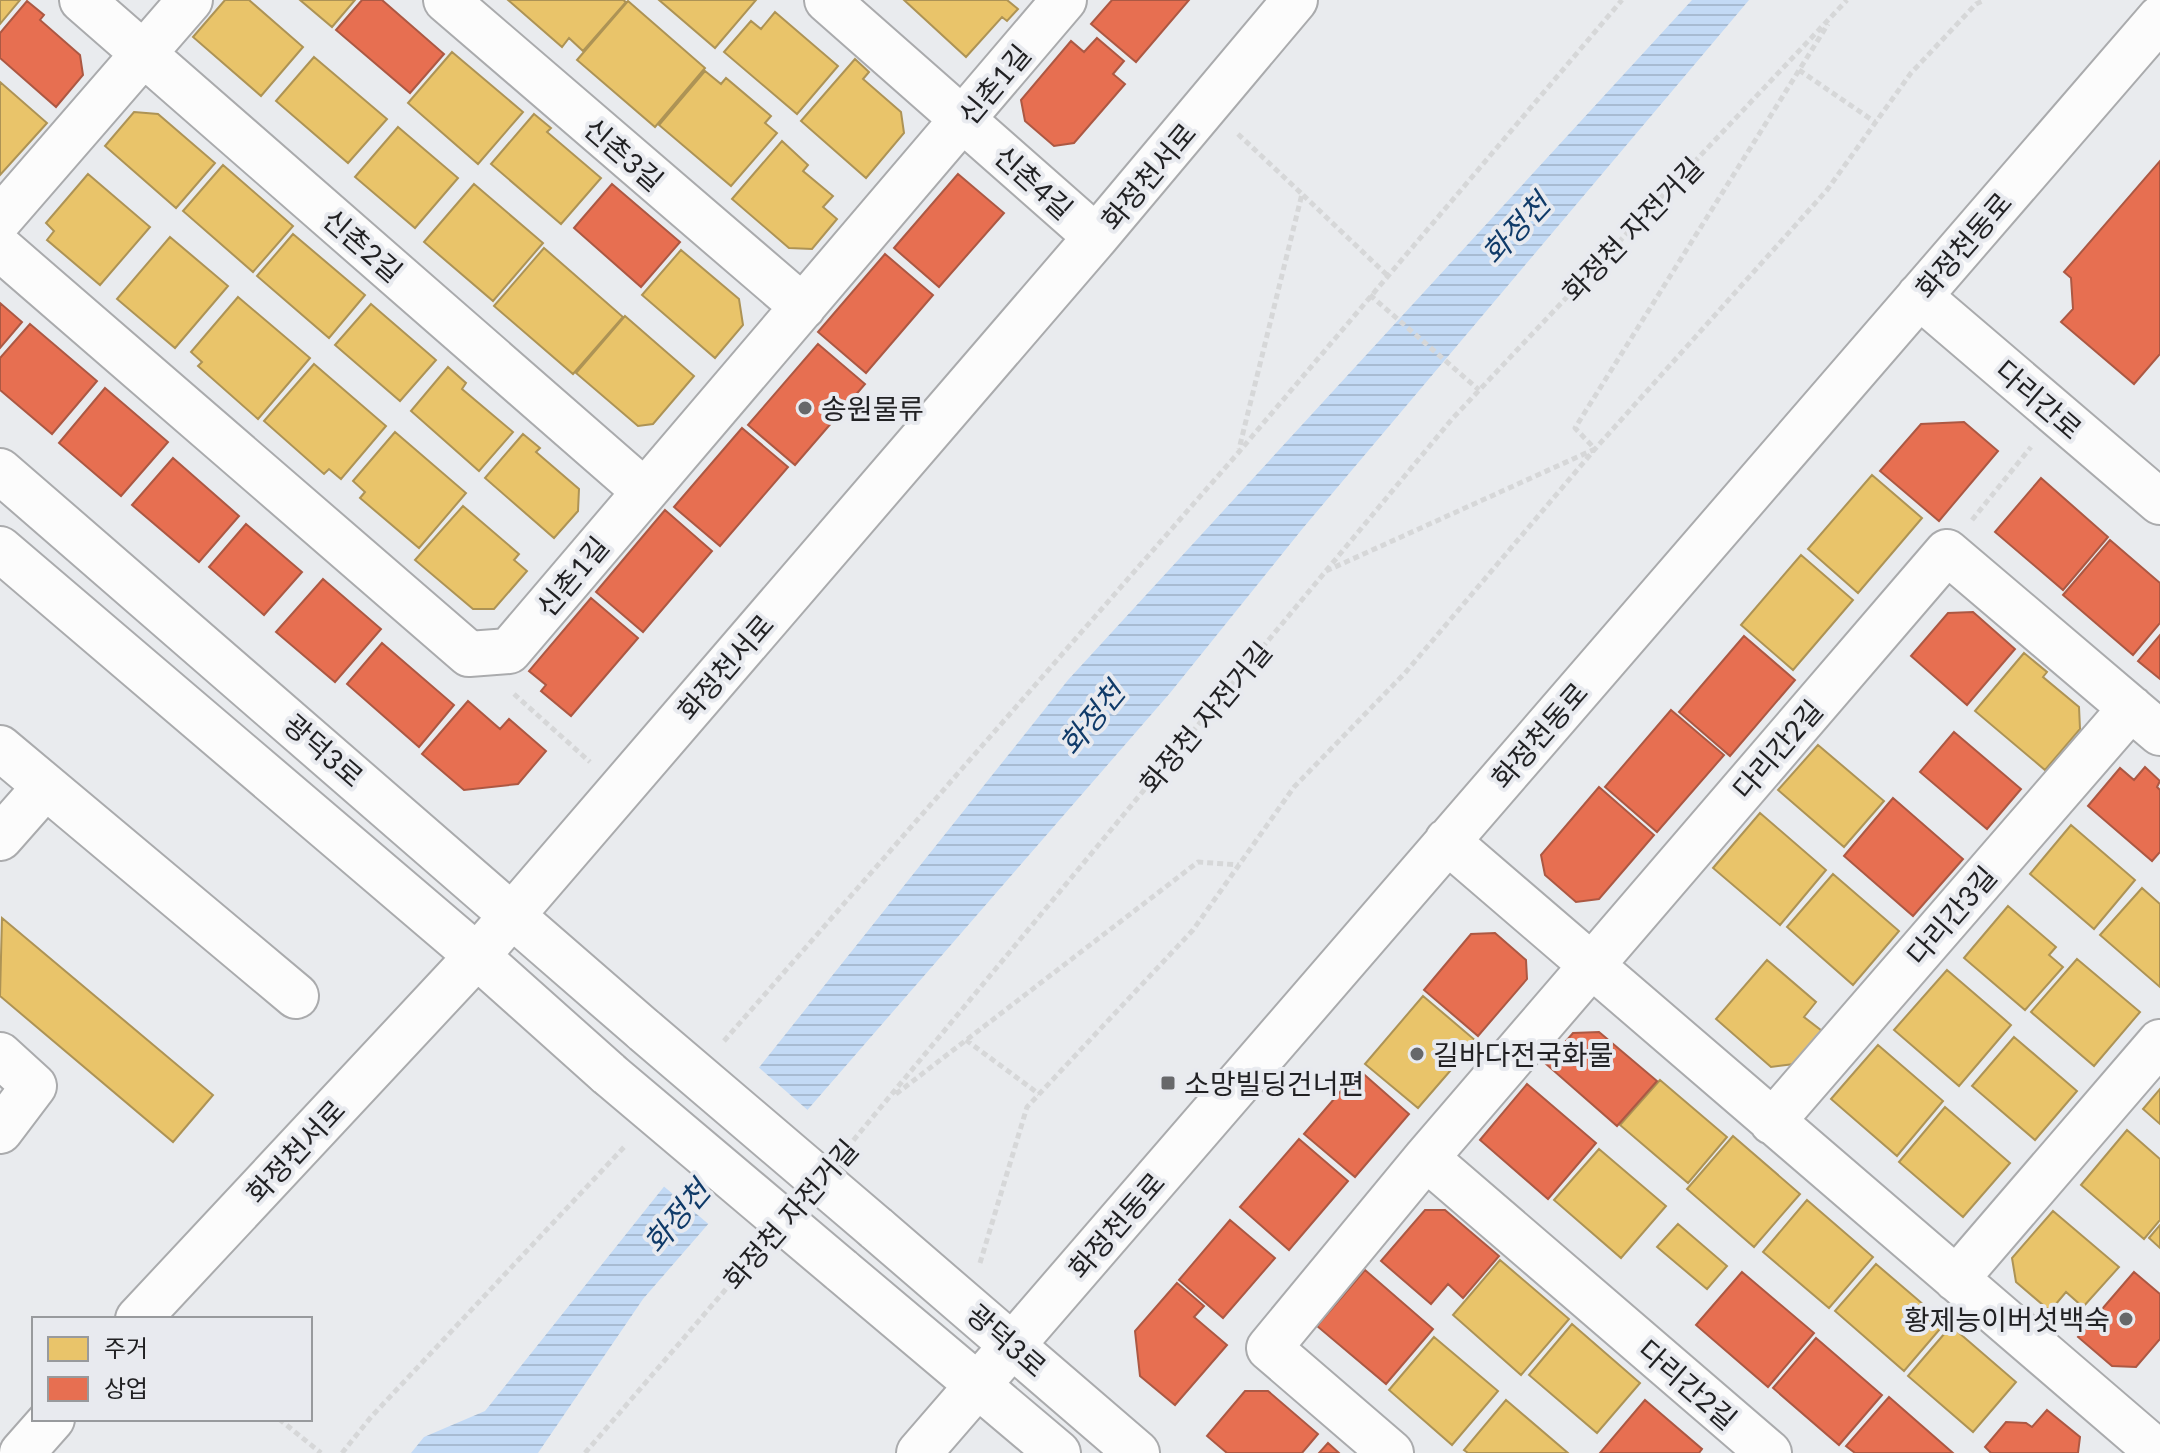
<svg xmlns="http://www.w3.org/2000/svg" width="2160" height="1453" viewBox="0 0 2160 1453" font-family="Lato,'Noto Sans KR',sans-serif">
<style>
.water{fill:url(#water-rules)}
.pier{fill:#e9ebee}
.homes{fill:#e9c46a;stroke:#ad9355;stroke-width:2}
.shops{fill:#e76f51;stroke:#ac5843;stroke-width:2}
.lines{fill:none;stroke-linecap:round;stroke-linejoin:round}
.minor-casing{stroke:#aaabad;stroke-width:48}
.path{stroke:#d6d7d8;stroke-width:5;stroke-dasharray:6 4;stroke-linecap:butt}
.minor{stroke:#fcfcfc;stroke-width:44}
.minor-bridge-casing{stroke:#aaabad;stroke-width:48;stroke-linecap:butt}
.minor-bridge{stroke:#fcfcfc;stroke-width:44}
.poi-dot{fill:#67686a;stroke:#e8eaef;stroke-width:3}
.labels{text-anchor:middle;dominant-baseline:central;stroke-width:8;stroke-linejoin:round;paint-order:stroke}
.street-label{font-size:28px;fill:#212123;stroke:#e8eaef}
.poi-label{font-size:28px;fill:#212123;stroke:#e8eaef;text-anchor:start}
.water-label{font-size:30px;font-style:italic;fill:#103b69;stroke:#e8eaef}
</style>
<defs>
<pattern id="water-rules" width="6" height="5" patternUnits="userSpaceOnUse" patternTransform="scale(2)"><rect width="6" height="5" fill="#c3daf5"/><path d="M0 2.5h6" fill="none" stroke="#a7bbd2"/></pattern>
</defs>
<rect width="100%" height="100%" fill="#e9ebee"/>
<!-- water -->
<path class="water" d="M1692,0H1749L1303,528L1170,693L643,1299L538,1453H411L424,1437L485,1411L1068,680Z"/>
<!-- pier -->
<path class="pier" d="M756,1065L811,1113L712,1227L661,1184Z"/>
<!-- homes -->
<path class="homes" d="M0,0H20L0,24Z
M225,0H249L303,47L261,96L193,37Z
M300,0H355L332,27Z
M508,0H623L626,2L583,51L569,38L562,47Z
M659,0H756L715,48Z
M904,0H1007L1018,9L1007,21L1002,17L966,57Z
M628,1L705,68L655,127L577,60Z
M775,12L838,66L797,114L724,52L751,21L761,29Z
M452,52L523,112L478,164L408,103Z
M314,57L387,119L348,163L276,101Z
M855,59L869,72L863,79L901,112L904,133L866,178L801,121Z
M705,71L721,84L726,78L771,116L765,123L777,133L731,186L659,125Z
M0,82L47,123L0,175Z
M134,112L158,114L215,163L176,208L105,146Z
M534,114L551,128L547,132L601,178L561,224L491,164Z
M398,127L458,178L415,228L355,177Z
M782,141L808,165L803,171L833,196L823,207L837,219L812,249L789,248L732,199Z
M223,165L293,226L253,272L183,211Z
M88,174L150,227L100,285L47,240L54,231L46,223Z
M474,184L543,243L493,301L424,242Z
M293,234L365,295L329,338L257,276Z
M170,237L228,286L175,348L117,299Z
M544,248L623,317L573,374L494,306Z
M681,250L739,299L743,325L715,358L642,295Z
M238,297L310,358L258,419L198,366L202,362L191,352Z
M371,304L436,360L400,401L335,345Z
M625,316L694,376L653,424L638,426L576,373Z
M314,364L386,426L341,479L329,469L324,474L264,421Z
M448,367L466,383L462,389L513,432L479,471L411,411Z
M395,432L466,493L419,548L360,498L365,492L353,481Z
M523,434L540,448L536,452L579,489L578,511L554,538L485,478Z
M1872,475L1922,518L1858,593L1808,549Z
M463,506L519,554L514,560L527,571L494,609H473L415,560Z
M1801,555L1853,600L1793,670L1741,625Z
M2024,653L2047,672L2043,677L2079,707L2080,729L2045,770L1975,711Z
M1818,745L1884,801L1844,847L1778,790Z
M1760,813L1826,870L1780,925L1713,868Z
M2071,825L2135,880L2094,929L2030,874Z
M1833,874L1899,931L1853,985L1787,927Z
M2142,888L2160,904V987L2100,935Z
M2008,906L2056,947L2049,955L2063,967L2025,1010L1964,958Z
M2,918L213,1095L173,1142L0,996Z
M2077,959L2140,1012L2094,1066L2031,1012Z
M1767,960L1816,1002L1804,1017L1822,1031L1794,1064L1771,1067L1716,1019Z
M1947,970L2011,1025L1959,1086L1894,1030Z
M1423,996L1476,1041L1418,1108L1365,1064Z
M2014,1037L2077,1091L2035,1140L1972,1086Z
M1878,1045L1943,1101L1897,1156L1831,1099Z
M1660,1080L1727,1137L1688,1183L1620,1125Z
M2160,1089V1124L2143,1109Z
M1945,1107L2010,1163L1963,1217L1899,1162Z
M2127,1130L2160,1159V1220L2144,1239L2081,1185Z
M1733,1136L1800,1194L1754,1247L1687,1189Z
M1599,1149L1666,1206L1621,1258L1554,1200Z
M1807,1200L1873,1257L1829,1308L1763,1252Z
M2053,1211L2119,1267L2083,1307L2066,1292L2050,1311L2016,1282L2012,1258Z
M1678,1224L1727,1266L1707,1289L1657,1247Z
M2160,1225V1248L2149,1238Z
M1500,1260L1569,1319L1521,1375L1453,1315Z
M1876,1264L1945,1323L1904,1371L1835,1311Z
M1572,1324L1640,1383L1597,1433L1529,1375Z
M1951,1326L2016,1382L1973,1432L1908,1376Z
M1434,1337L1498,1391L1452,1445L1389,1390Z
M1506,1400L1568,1453H1468L1464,1450Z"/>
<!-- shops -->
<path class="shops" d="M362,0H382L444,54L410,93L336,30Z
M1112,0H1189L1136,62L1091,24Z
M27,1L44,15L40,20L80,55L83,75L56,107L0,58V33Z
M1097,38L1124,61L1113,74L1125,84L1074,143L1054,146L1025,121L1021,100L1071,41L1084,52Z
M2160,161V354L2134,384L2061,322L2073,309L2071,278L2064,272Z
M958,174L1004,213L939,287L894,248Z
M612,184L680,242L641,287L574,228Z
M885,254L933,295L866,373L818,332Z
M0,303L22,322L0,348Z
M30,324L97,381L52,434L0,390V358Z
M818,344L865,384L795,465L748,425Z
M105,388L168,442L121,496L59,443Z
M1964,422L1998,451L1939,521L1880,471L1921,424Z
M742,428L788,467L720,546L674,507Z
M173,458L239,516L199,562L132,505Z
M2041,478L2108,537L2063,590L1995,532Z
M665,510L712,551L643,632L596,592Z
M246,524L302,572L264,615L209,567Z
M2110,540L2160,583V623L2133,655L2063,595Z
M323,579L381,629L335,682L276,632Z
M591,598L638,638L571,716L541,691L546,685L529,671Z
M1973,612L2015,649L1967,705L1911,656L1948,613Z
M2160,635V679L2138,661Z
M1744,636L1795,680L1730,756L1679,712Z
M382,643L454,705L419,747L347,684Z
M468,701L500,729L509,719L546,751L518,784L464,790L422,754Z
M1671,710L1724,755L1657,832L1605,787Z
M1954,732L2021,789L1987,829L1920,772Z
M2145,767L2160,781L2157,787L2160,790V852L2152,861L2088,806L2120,768L2134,780Z
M1599,787L1654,835L1599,899L1576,902L1545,875L1541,855Z
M1893,798L1963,859L1913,916L1844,856Z
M1495,933L1526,960L1527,979L1478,1036L1424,990L1471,934Z
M1599,1032L1657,1081L1617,1126L1546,1064L1573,1033Z
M1359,1070L1409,1114L1355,1177L1304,1134Z
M1527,1084L1596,1143L1548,1199L1480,1140Z
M1299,1139L1348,1181L1289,1250L1240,1207Z
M1425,1210H1445L1499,1256L1463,1298L1448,1284L1431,1304L1381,1261Z
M1230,1220L1275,1258L1223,1318L1179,1280Z
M1365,1270L1433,1329L1386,1384L1317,1326Z
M1742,1272L1814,1333L1768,1387L1696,1325Z
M2134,1272L2160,1294V1339L2136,1367L2112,1366L2078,1337Z
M1177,1283L1204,1306L1194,1317L1227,1345L1175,1405L1140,1376L1135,1331Z
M1816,1338L1882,1395L1839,1445L1773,1388Z
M1245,1391H1268L1318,1434L1302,1453H1227L1207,1436Z
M1889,1397L1953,1453H1855L1846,1446Z
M1645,1400L1702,1449L1699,1453H1600Z
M2047,1410L2080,1437L2078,1453H1991L1985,1447L2006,1422L2026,1423L2032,1427Z
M1328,1443L1339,1453H1319Z"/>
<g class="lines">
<!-- minor casing -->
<g class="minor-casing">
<path id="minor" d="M82,0L643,490
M446,0L803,307
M827,0L1096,237
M0,219L190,0
M0,248L469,654L509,651L1064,0
M1919,296L2160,502
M0,471L645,1031
M0,549L477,956L609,1074
M0,748L296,996
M0,838L45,787
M1447,841L2159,1453
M0,1055L34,1086L0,1131
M1772,1122L2131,708
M1426,1158L1769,1453
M876,1228L1137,1453
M841,1270L1058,1453
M1956,1279L2160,1042
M138,1319L477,956L1096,237L1295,0
M22,1453L52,1419
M919,1453L2160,18
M1391,1453L1269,1348L1426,1158L1947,552L2160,733"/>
</g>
<!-- path -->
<path class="path" d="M1799,70L1875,122
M1238,134L1302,194L1239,449
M1303,195L1387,275
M1370,295L1479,390
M1972,520L2031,447
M1326,571L1595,449L1575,428L1828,24
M514,694L590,762
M966,1040L1039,1094
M724,1041L1238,453L1622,0
M896,1094L1198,862L1239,865
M847,1148L1452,419L1847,0
M980,1263L1027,1107L1193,930L1294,787L1405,673L1595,449L1827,190L1911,73L1976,4L1985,0
M279,1419L321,1453
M342,1453L371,1417L626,1145
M585,1453L757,1253"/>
<!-- minor -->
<use href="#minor" class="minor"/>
<!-- minor-bridge casing -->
<g class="minor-bridge-casing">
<path id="minor-bridge" d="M645,1031L876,1228
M609,1074L841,1270"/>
</g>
<!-- minor-bridge -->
<use href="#minor-bridge" class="minor-bridge"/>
</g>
<!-- markers -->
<g class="poi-dot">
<circle cx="805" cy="408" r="8"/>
<circle cx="1417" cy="1054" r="8"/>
<rect x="1160" y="1075" width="16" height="16" rx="4"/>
<circle cx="2126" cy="1319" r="8"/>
</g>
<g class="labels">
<!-- street labels -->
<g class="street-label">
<text transform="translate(994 84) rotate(-50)">신촌1길</text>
<text transform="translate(624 154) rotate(41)">신촌3길</text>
<text transform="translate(1148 176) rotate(-50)">화정천서로</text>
<text transform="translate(1034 182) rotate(42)">신촌4길</text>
<text transform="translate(1632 229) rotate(-46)">화정천 자전거길</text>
<text transform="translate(363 245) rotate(41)">신촌2길</text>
<text transform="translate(1963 245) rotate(-49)">화정천동로</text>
<text transform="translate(2039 399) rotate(41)">다리간로</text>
<text transform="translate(572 576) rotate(-50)">신촌1길</text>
<text transform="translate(725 667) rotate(-49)">화정천서로</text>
<text transform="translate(1205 717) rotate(-50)">화정천 자전거길</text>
<text transform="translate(1539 735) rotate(-49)">화정천동로</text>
<text transform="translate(1777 749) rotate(-49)">다리간2길</text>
<text transform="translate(324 750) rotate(41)">광덕3로</text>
<text transform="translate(1951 915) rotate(-49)">다리간3길</text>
<text transform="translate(295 1151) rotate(-47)">화정천서로</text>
<text transform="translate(790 1214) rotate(-49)">화정천 자전거길</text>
<text transform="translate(1116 1225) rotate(-49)">화정천동로</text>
<text transform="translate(1007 1340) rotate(41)">광덕3로</text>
<text transform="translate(1688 1384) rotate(41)">다리간2길</text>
</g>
<!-- poi labels -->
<g class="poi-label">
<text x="821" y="408">송원물류</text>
<text x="1433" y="1054">길바다전국화물</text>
<text x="1184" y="1083">소망빌딩건너편</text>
<text x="2110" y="1319" text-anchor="end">황제능이버섯백숙</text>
</g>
<!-- water labels -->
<g class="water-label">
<text transform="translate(1515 228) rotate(-47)">화정천</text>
<text transform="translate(1091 718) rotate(-51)">화정천</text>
<text transform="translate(676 1216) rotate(-50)">화정천</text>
</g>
</g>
<!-- legend -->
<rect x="32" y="1317" width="280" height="104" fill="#e8eaef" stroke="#989a9d" stroke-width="2"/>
<rect x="48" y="1337" width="40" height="24" fill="#e9c46a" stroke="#989a9d" stroke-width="2"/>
<text x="104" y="1357" font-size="24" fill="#212123">주거</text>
<rect x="48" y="1377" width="40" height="24" fill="#e76f51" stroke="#989a9d" stroke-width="2"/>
<text x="104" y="1397" font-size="24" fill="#212123">상업</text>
</svg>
